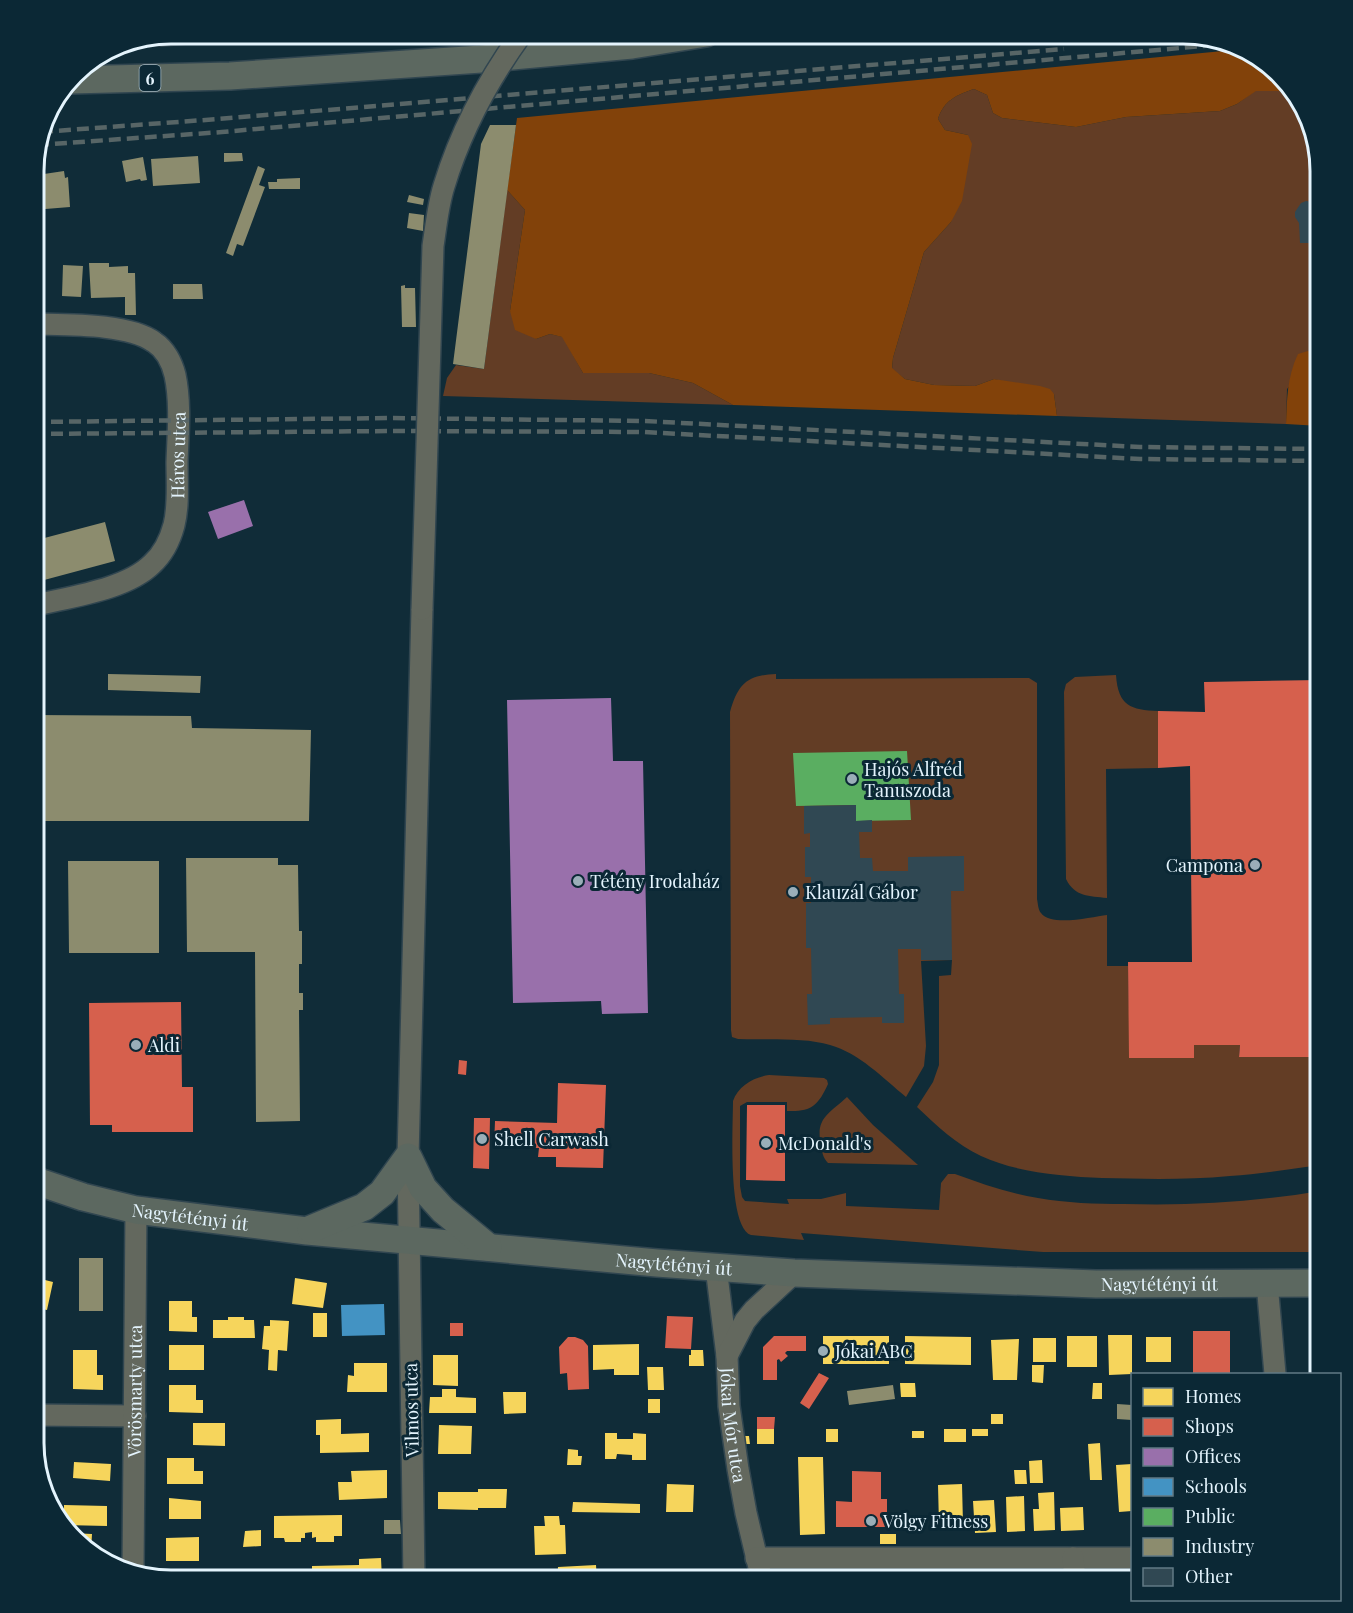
<svg xmlns="http://www.w3.org/2000/svg" width="1353" height="1613" viewBox="0 0 1353 1613" font-family="'Playfair Display',serif">
<style>
.green{fill:#633d25}
.forest{fill:#82420a}
.homes{fill:#f6d55c}
.shops{fill:#d6604d}
.offices{fill:#9970ab}
.schools{fill:#4393c3}
.public{fill:#5aae61}
.industry{fill:#8c8c6e}
.building{fill:#304853}
.lines{fill:none;stroke-linecap:round;stroke-linejoin:round}
.minor-casing{stroke:#314650;stroke-width:24}
.major-casing{stroke:#314650;stroke-width:30}
.minor{stroke:#63685e;stroke-width:21}
.major{stroke:#5c6860;stroke-width:27}
.rail{stroke:#576566;stroke-width:4.5;stroke-dasharray:12 6;stroke-linecap:butt}
.minor-bridge-casing{stroke:#314650;stroke-width:24;stroke-linecap:butt}
.minor-bridge{stroke:#63685e;stroke-width:21}
.poi-dot{fill:#9aaeb8;stroke:#0b2835;stroke-width:2}
.labels{text-anchor:middle;dominant-baseline:central;stroke-width:6;stroke-linejoin:round;paint-order:stroke}
.shield{fill:#0b2835;stroke:#a3b7c1;stroke-width:1.5}
.shield-label{font-size:16px;font-weight:bold;fill:#e4f4fd}
.street-label{font-size:18px;fill:#e4f4fd;stroke:#0b2835}
.poi-label{font-size:18px;fill:#e4f4fd;stroke:#0b2835;text-anchor:start}
.rim{fill:none;stroke:#e4f4fd;stroke-width:3}
</style>
<rect width="100%" height="100%" fill="#102c38"/>
<!-- green -->
<path class="green" d="M974,89L987,95L993,113L1002,118L1076,127L1126,117L1220,111L1237,104L1256,90L1293,91L1320,170V354L1319,353L1287,389L1286,424L1057,416L1054,394L994,379L975,386L934,385L905,379L892,369L893,358L924,252L951,222L968,135L945,130L938,119C944,100 957,95 974,89Z
M507,190L525,210L510,311L536,339L550,334L563,337L583,373H649L693,383L733,405L443,396L447,378L456,365L484,369Z
M776,674V679L1029,678L1037,683V899C1038,903 1038,910 1041,913C1051,927 1092,917 1107,915V966H1128L1130,1058H1194V1045H1240L1239,1056L1320,1057V1165C1290,1169 1260,1174 1230,1176C1187,1180 1144,1179 1102,1178C1062,1176 1018,1173 981,1156C956,1144 937,1126 917,1107L933,1082L939,1065V976L951,975L952,960L921,961L926,1046L924,1066L906,1097C883,1078 859,1053 830,1045C804,1037 766,1040 738,1039L732,1037L731,1030L730,712C738,684 747,675 776,674Z
M1116,675C1118,706 1131,710 1158,711V768L1106,769L1107,898C1089,896 1075,897 1066,879L1064,692L1066,684L1075,677Z
M769,1075L824,1078L827,1080L828,1084C818,1106 811,1112 787,1111V1102H747L740,1106V1186L742,1197L745,1201L789,1204L787,1199H821L846,1193V1206L939,1210L941,1183L948,1174H955C982,1184 1009,1193 1038,1198C1066,1203 1096,1204 1124,1204C1190,1206 1255,1202 1320,1191V1252H1043L801,1233L804,1240L751,1235C727,1227 733,1125 733,1101C738,1086 754,1077 769,1075Z
M847,1097L873,1125L918,1165L828,1163C823,1158 822,1152 821,1145C815,1118 829,1114 847,1097Z"/>
<!-- forest -->
<path class="forest" d="M1244,49L1251,51L1292,87L1293,91H1256L1237,104L1220,111L1126,117L1076,127L1002,118L993,113L987,95L974,89C957,95 944,100 938,119L945,130L968,135L972,144L962,201L951,222L924,252L893,358L892,368L905,379L934,385L975,386L994,379L1040,386L1050,389L1054,394L1057,416L733,405L693,383L649,373H583L562,337L550,334L536,339L515,330L510,311L525,210L507,190L517,118Z
M1308,351L1320,354V426L1286,424C1287,399 1287,377 1298,354Z"/>
<!-- homes -->
<path class="homes" d="M33,1277L53,1282L47,1310L33,1307Z
M295,1278L327,1283L323,1308L292,1304Z
M169,1301H192V1317H197V1332L169,1331Z
M313,1313H327V1337H313Z
M228,1317H244V1320H254L255,1338H213V1320H228Z
M270,1320L289,1321L287,1351L278,1350L277,1371L268,1370L269,1350L262,1349L264,1326H270Z
M1108,1335H1132V1374L1109,1375Z
M823,1336H889V1364H823Z
M905,1336L971,1337V1365L905,1364Z
M1067,1336H1097V1367H1067Z
M1146,1337H1171V1362H1146Z
M1033,1338H1056V1362H1033Z
M1019,1339L1017,1380H993L991,1340Z
M639,1344V1375H614V1369L593,1370V1345Z
M169,1345H204V1370H169Z
M73,1350H97V1375H103V1390L73,1389Z
M691,1350H703L704,1366H689V1355H691Z
M433,1355H458V1386L433,1385Z
M354,1363H387V1392H347L348,1375L354,1376Z
M1032,1365H1044L1043,1383L1032,1382Z
M647,1367H663L664,1390H648Z
M900,1383H915L916,1397H901Z
M1093,1383H1102V1399H1092Z
M169,1385H196V1400H203V1413L169,1412Z
M442,1389H456V1397L476,1398V1413H429L430,1397H442Z
M503,1392H526V1413L504,1414Z
M648,1399H660V1413H648Z
M991,1414H1003V1424H991Z
M341,1419V1434L369,1433V1452L320,1453V1435H316V1420Z
M193,1423H225V1446L193,1445Z
M439,1425L472,1426L471,1454H438Z
M757,1429H774V1444H757Z
M826,1429H838V1442H826Z
M944,1429H966V1442H944Z
M972,1429H988V1436H972Z
M912,1431H924V1438H912Z
M605,1433H617V1439H633V1433L646,1434V1460H632V1455L617,1454L616,1459H605Z
M745,1436H749L750,1444H746Z
M1100,1443L1102,1480H1090L1088,1444Z
M568,1449L578,1450V1456H582L581,1465H567Z
M798,1457H823L825,1534L800,1535Z
M167,1458H194V1471H203V1484H167Z
M1042,1460L1043,1483H1030L1029,1461Z
M74,1462L111,1464L110,1481L73,1478Z
M1132,1464V1511L1119,1512L1116,1465Z
M387,1470V1498L339,1500L338,1482H352L351,1471Z
M1014,1470H1026L1027,1484H1015Z
M667,1484L694,1485L693,1512H666Z
M962,1484L963,1524L939,1525L938,1485Z
M478,1489H507L506,1508H478V1510L438,1509V1492H478Z
M1054,1492L1055,1530L1034,1531L1033,1509H1039L1038,1493Z
M1024,1496L1025,1531L1007,1532L1006,1497Z
M169,1498L201,1501V1519H169Z
M994,1500L996,1532L975,1533L973,1501Z
M573,1502L640,1504V1513L572,1512Z
M64,1505L107,1506V1526L64,1525Z
M1083,1507L1084,1530L1061,1531L1060,1508Z
M342,1515V1536H334V1542H316V1537L312,1538V1532L305,1533V1538H301V1542H285L284,1538H274V1516Z
M544,1516H559L560,1525H565L566,1554L535,1555L534,1526H545Z
M261,1530V1546L243,1547L245,1531Z
M70,1533L92,1534L91,1551Z
M880,1534H896V1544H880Z
M199,1537V1561H166V1538Z
M381,1558L382,1580H312V1566L359,1565V1559Z
M596,1565L597,1580H557L558,1567Z
M906,1570H919V1580H906Z
M183,1573H220V1580H183Z
M653,1576L687,1577V1580H653Z"/>
<!-- shops -->
<path class="shops" d="M1320,680V1057H1239L1240,1045H1194V1058H1129L1128,962H1192L1190,766L1158,768V711L1205,712L1204,682Z
M181,1002L182,1087H193V1132H112V1125H90L89,1003Z
M459,1060L467,1061L466,1075L458,1074Z
M558,1083L606,1085L603,1168L556,1167V1157H538L539,1148L494,1147L495,1121L557,1123Z
M747,1105H785V1181L746,1180Z
M474,1118H490L489,1169L473,1168Z
M667,1316L693,1317L691,1349L665,1348Z
M450,1323H463V1336H450Z
M1193,1331H1230V1374H1193Z
M774,1336H806V1351H787L785,1353L788,1356L781,1362L779,1359L777,1360V1380H763V1347Z
M568,1337H575L583,1340L588,1346L589,1389L568,1390L567,1373L560,1374L559,1347Z
M33,1339H36L35,1392H33Z
M819,1373L829,1378L809,1409L800,1403Z
M757,1417H775L774,1429H757Z
M852,1471L881,1472V1499H887V1527H836V1501L852,1502Z"/>
<!-- offices -->
<path class="offices" d="M244,500L253,526L218,539L208,512Z
M611,698L613,761H643L648,1013L602,1014L601,1001L513,1003L507,700Z"/>
<!-- schools -->
<path class="schools" d="M384,1304L385,1335L342,1336L341,1305Z"/>
<!-- public -->
<path class="public" d="M907,751L911,820L856,821V805L796,806L793,753Z"/>
<!-- industry -->
<path class="industry" d="M490,125H516L484,369L453,364L481,144Z
M224,153H242L243,161L224,162Z
M198,156L200,183L153,186L151,159Z
M143,157L147,180L141,181L140,179L126,182L122,161Z
M258,166L265,169L259,185L265,187L243,246L237,244L233,256L226,253Z
M64,171L65,178L68,177L70,207L33,210V180L45,179L44,174Z
M300,178V189H269L268,182H277V179Z
M409,195L424,199L423,205L407,202Z
M409,213L424,215L423,231L407,228Z
M89,263H109V267L128,266V273H135L136,315H125V297L91,298Z
M63,265L83,266L81,297L62,296Z
M173,284H202L203,299H173Z
M405,285V288H415L416,327H402L401,286Z
M105,522L115,561L33,583V541Z
M108,674L201,676L200,693L108,690Z
M33,715L191,716L192,728L311,730L309,821H33Z
M186,858H278V865H298L299,931H302V964H299V993H303V1010H299L300,1121L256,1122L255,952H187Z
M68,861H159V953H69Z
M79,1258H103V1311H79Z
M893,1385L895,1399L849,1405L847,1391Z
M1117,1404L1132,1405V1420L1117,1419Z
M384,1520H400L401,1534H384Z"/>
<!-- building -->
<path class="building" d="M1306,201L1312,202L1319,209L1320,215L1316,222L1317,243H1300L1299,223L1295,217V212L1301,203Z
M856,805V821L872,820V832H859L860,858H872L873,871H908V857L964,856V891H951L952,960H921V949H898L899,994H904V1023H882V1017L830,1018V1024L808,1025L807,994H812L811,948H806V903H811V877H805V847H810V833L804,834V806Z"/>
<g class="lines">
<!-- minor casing -->
<g class="minor-casing">
<g id="minor">
<path d="M161,35L185,33"/>
<path id="s1" d="M33,606C68,597 126,590 152,564C163,554 170,540 174,525C179,505 177,482 177,462C178,434 181,403 175,375C172,363 165,349 154,342C128,323 65,325 33,324"/>
<path id="s2" d="M716,1267L727,1356L729,1406L738,1469L746,1513L762,1580"/>
<path d="M1267,1283L1275,1374"/>
<path d="M727,1356L745,1321L754,1310L794,1273"/>
<path d="M33,1415L135,1416"/>
<path d="M756,1558H1132"/>
<path d="M1073,1558L1075,1580"/>
<path id="s3" d="M133,1571L136,1210"/>
<path d="M414,1580L408,1157L422,609"/>
</g>
</g>
<!-- major casing -->
<g class="major-casing">
<g id="major">
<path d="M70,80L230,76L481,59L632,45L706,33"/>
<path id="s4" d="M33,1180L83,1197L136,1210L307,1231L657,1263L794,1273L1096,1284L1320,1283"/>
<path d="M311,1229L364,1207L382,1193L408,1157L423,1188L443,1210L488,1247"/>
</g>
</g>
<!-- minor -->
<use href="#minor" class="minor"/>
<!-- major -->
<use href="#major" class="major"/>
<!-- rail -->
<path class="rail" d="M41,132L218,119L1064,49
M37,145L222,132L1226,44
M33,422L393,418L645,421L1140,447L1320,449
M33,434L393,431L644,432L1140,459L1320,461"/>
<!-- minor-bridge casing -->
<g class="minor-bridge-casing">
<path id="minor-bridge" d="M422,609L433,246C436,226 438,205 444,186C461,130 488,80 522,33"/>
</g>
<!-- minor-bridge -->
<use href="#minor-bridge" class="minor-bridge"/>
</g>
<!-- markers -->
<g class="poi-dot">
<circle cx="852" cy="779" r="6"/>
<circle cx="1255" cy="865" r="6"/>
<circle cx="578" cy="881" r="6"/>
<circle cx="793" cy="892" r="6"/>
<circle cx="136" cy="1045" r="6"/>
<circle cx="482" cy="1139" r="6"/>
<circle cx="766" cy="1143" r="6"/>
<circle cx="823" cy="1351" r="6"/>
<circle cx="871" cy="1521" r="6"/>
</g>
<g class="labels">
<!-- shield labels -->
<rect class="shield" x="139.5" y="65" width="21" height="26" rx="4.5"/>
<g class="shield-label">
<text x="150" y="78">6</text>
</g>
<!-- street labels -->
<g class="street-label">
<text stroke="none"><textPath href="#s1" startOffset="243">Háros utca</textPath></text>
<text stroke="none"><textPath href="#s4" startOffset="162">Nagytétényi út</textPath></text>
<text stroke="none"><textPath href="#s4" startOffset="648">Nagytétényi út</textPath></text>
<text stroke="none"><textPath href="#s4" startOffset="1134">Nagytétényi út</textPath></text>
<text stroke="none"><textPath href="#s3" startOffset="180">Vörösmarty utca</textPath></text>
<text transform="translate(411 1410) rotate(-91)">Vilmos utca</text>
<text stroke="none"><textPath href="#s2" startOffset="159">Jókai Mór utca</textPath></text>
</g>
<!-- poi labels -->
<g class="poi-label">
<text x="864" y="769">Hajós Alfréd<tspan x="864" dy="21">Tanuszoda</tspan></text>
<text x="1243" y="865" text-anchor="end">Campona</text>
<text x="590" y="881">Tétény Irodaház</text>
<text x="805" y="892">Klauzál Gábor</text>
<text x="148" y="1045">Aldi</text>
<text x="494" y="1139">Shell Carwash</text>
<text x="778" y="1143">McDonald's</text>
<text x="835" y="1351">Jókai ABC</text>
<text x="883" y="1521">Völgy Fitness</text>
</g>
</g>
<!-- crop -->
<path d="M0 0H1353V1613H0ZM171 44H1183A127 127 0 0 1 1310 171V1443A127 127 0 0 1 1183 1570H171A127 127 0 0 1 44 1443V171A127 127 0 0 1 171 44Z" fill="#0b2835" fill-rule="evenodd"/>
<path class="rim" d="M171 44H1183A127 127 0 0 1 1310 171V1443A127 127 0 0 1 1183 1570H171A127 127 0 0 1 44 1443V171A127 127 0 0 1 171 44Z"/>
<!-- legend -->
<rect x="1131" y="1373" width="210" height="228" fill="#0b2835" stroke="#627a85" stroke-width="1.5"/>
<rect x="1143" y="1388" width="30" height="18" fill="#f6d55c" stroke="#627a85" stroke-width="1.5"/>
<text x="1185" y="1403" font-size="18" fill="#e4f4fd">Homes</text>
<rect x="1143" y="1418" width="30" height="18" fill="#d6604d" stroke="#627a85" stroke-width="1.5"/>
<text x="1185" y="1433" font-size="18" fill="#e4f4fd">Shops</text>
<rect x="1143" y="1448" width="30" height="18" fill="#9970ab" stroke="#627a85" stroke-width="1.5"/>
<text x="1185" y="1463" font-size="18" fill="#e4f4fd">Offices</text>
<rect x="1143" y="1478" width="30" height="18" fill="#4393c3" stroke="#627a85" stroke-width="1.5"/>
<text x="1185" y="1493" font-size="18" fill="#e4f4fd">Schools</text>
<rect x="1143" y="1508" width="30" height="18" fill="#5aae61" stroke="#627a85" stroke-width="1.5"/>
<text x="1185" y="1523" font-size="18" fill="#e4f4fd">Public</text>
<rect x="1143" y="1538" width="30" height="18" fill="#8c8c6e" stroke="#627a85" stroke-width="1.5"/>
<text x="1185" y="1553" font-size="18" fill="#e4f4fd">Industry</text>
<rect x="1143" y="1568" width="30" height="18" fill="#304853" stroke="#627a85" stroke-width="1.5"/>
<text x="1185" y="1583" font-size="18" fill="#e4f4fd">Other</text>
</svg>
